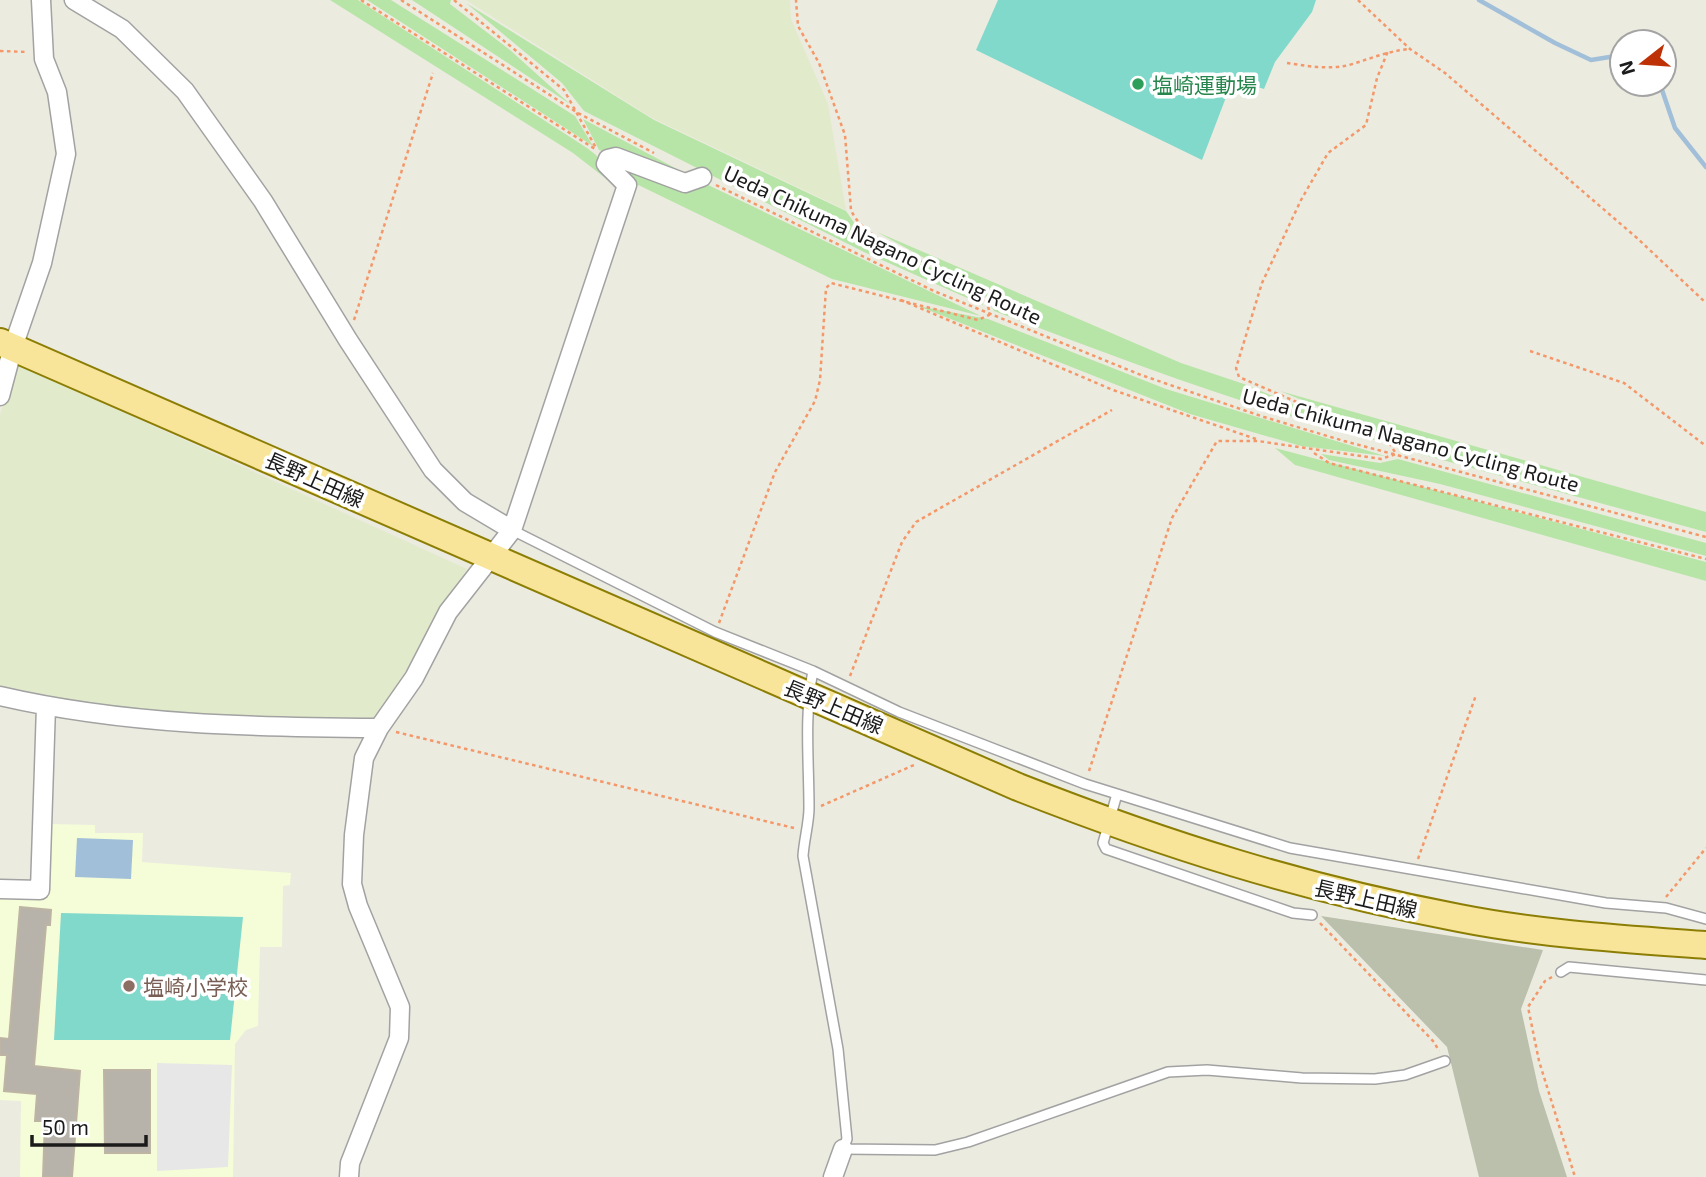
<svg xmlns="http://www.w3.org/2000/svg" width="1706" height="1177" viewBox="0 0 1706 1177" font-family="'Exo 2','Noto Sans JP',sans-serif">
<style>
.education{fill:#f5fdd8}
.construction{fill:#bbc0ac}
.farmland{fill:#e1ebcb}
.grass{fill:#b7e5a7}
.pitch{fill:#80d9cb}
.parking{fill:#e7e7e7}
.water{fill:#a1bfd9}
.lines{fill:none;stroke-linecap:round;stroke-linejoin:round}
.stream{stroke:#a1bfd9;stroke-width:4.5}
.building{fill:#b8b3aa;stroke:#bdb4a3;stroke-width:2}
.lane-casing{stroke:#a2a2a2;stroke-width:12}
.street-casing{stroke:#a2a2a2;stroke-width:21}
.primary-casing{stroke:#8c7e05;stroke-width:30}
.path{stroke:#f49769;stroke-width:2.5;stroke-dasharray:3.5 3.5;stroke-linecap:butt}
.lane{stroke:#fff;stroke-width:9}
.street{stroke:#fff;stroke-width:18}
.primary{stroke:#f8e599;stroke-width:26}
.leisure-dot{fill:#2e9e5b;stroke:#fff;stroke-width:2.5}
.education-dot{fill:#8d6e63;stroke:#fff;stroke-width:2.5}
.labels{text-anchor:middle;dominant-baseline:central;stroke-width:7;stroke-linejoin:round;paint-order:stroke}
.leisure-label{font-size:21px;fill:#27864d;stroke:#fff;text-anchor:start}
.street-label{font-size:21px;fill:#1b1b1b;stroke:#fff}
.education-label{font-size:21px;fill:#785e54;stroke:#fff;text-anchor:start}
</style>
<rect width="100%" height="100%" fill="#ecebe0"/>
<!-- education -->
<path class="education" d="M48,824L95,825V833H143L142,862L291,873L290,885L283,886L282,947H260L258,1026L246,1030L235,1044L233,1177H20L21,1101L0,1100V894L45,895Z"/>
<!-- construction -->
<path class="construction" d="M1321,916L1543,950L1521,1009L1539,1091L1567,1177H1479L1447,1047Z"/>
<!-- farmland -->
<path class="farmland" d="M466,0H790L791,19L828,104L846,210L652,118Z
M15,363L467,569L376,720L155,716L0,686V415Z"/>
<!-- grass -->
<path class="grass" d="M330,0H358L587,148L596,155L618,188L573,153Z
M367,0H391L575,116L593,146Z
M412,0H451L450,4L510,50L570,104Z
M466,3L654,120L846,211L860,231L980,293L983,305L864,252L584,111L562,83Z
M583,119L692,177L599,150Z
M612,161L706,184L981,316L832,279L630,181Z
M877,232L1181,363L1244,384L1386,443C1251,409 1123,360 994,311L981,289Z
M918,306L988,319L1166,389L1385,456L1301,446L1190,414Z
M1280,391L1706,512V532L1402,449L1370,428Z
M1275,448L1706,562V581L1295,465Z
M1321,454L1380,463L1398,459L1706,543V556L1440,484L1329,460Z"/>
<!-- pitch -->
<path class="pitch" d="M998,0H1316L1312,12L1275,62L1264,89L1233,79L1202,160L976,50Z
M61,913L243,917L230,1040H54Z"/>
<!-- parking -->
<path class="parking" d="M157,1063L232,1065L228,1167L157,1171Z"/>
<!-- water -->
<path class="water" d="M77,838L133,840L131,879L75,877Z"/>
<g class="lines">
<!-- stream -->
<path class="stream" d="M1479,0L1555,43L1591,60L1622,55
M1660,84L1675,128L1706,167"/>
</g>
<!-- building -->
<path class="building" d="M20,907L51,910L50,925H46L34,1066L80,1071L72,1177H43L45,1121H35L37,1094L4,1091L7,1055H0V1038L9,1039Z
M104,1070H150V1153H105Z"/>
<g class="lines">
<!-- lane casing -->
<g class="lane-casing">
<path id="lane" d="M512,530L715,632L813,671L899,712L1085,784L1290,848L1606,903L1666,908L1706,919
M813,671C804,715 809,762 809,808C809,823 804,840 803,856L838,1049L847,1139L843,1149L935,1150L968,1142L1168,1072L1207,1070L1302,1078L1375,1079L1405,1075L1445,1061
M1117,794L1103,843L1106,849L1293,913L1312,915
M1561,972L1569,967L1706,980"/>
</g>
<!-- street casing -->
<g class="street-casing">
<path id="street" d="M74,0L122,29L185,91L263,201L348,340L433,470L465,502L512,530
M0,396L13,347L42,263L66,154L57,92L44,59L41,0
M0,696C125,725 251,727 379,728
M0,889L40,890L46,706
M349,1177L350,1163L399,1038L400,1007L358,906L352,884L354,835L364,758L379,728L414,678L448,612L512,530L627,185L606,164L608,159L616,157L685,183L702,177
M833,1177L843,1149"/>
</g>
<!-- primary casing -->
<g class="primary-casing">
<path id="primary" d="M0,342L1018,787C1166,845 1302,888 1459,918C1540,934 1624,939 1706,945"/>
</g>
<!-- path -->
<path class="path" d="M361,0L595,149
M401,0L578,113L654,153
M454,0L564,90L596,148
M1358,0L1410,49L1445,73L1637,238L1706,303
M0,51L28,52
M1287,63C1307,66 1329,70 1349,65C1370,59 1387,51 1410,49
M716,185L934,291L1141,375L1264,417L1344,441L1706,537
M901,300L1113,390L1256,439
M354,320L433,73
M1530,351L1624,383L1706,446
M1314,453L1329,463L1706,559
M719,623L775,472L815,401L820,380L826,288L831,283L978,320L989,315C994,277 870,256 851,210L845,135L819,63L798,26L796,0
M850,676L902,542L916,522L1112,410
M396,732L794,828
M1089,771L1172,518L1217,441H1258L1381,459L1396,454L1389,442L1239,377L1236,368L1262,283L1301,200L1328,153L1366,125L1377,78L1388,51
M821,806L914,765
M1418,859L1476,695
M1666,897L1706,848
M1320,923L1434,1042L1439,1051
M1552,977L1545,981L1528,1007L1539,1061L1575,1177"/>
<!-- lane -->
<use href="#lane" class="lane"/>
<!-- street -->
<use href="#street" class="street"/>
<!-- primary -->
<use href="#primary" class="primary"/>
</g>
<!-- markers -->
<circle class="leisure-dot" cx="1138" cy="84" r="7"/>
<circle class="education-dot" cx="129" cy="986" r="7"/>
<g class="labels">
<!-- leisure labels -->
<g class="leisure-label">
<text x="1152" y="84">塩崎運動場</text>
</g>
<!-- street labels -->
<g class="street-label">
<text transform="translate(883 244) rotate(25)">Ueda Chikuma Nagano Cycling Route</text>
<text transform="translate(1411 439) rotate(15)">Ueda Chikuma Nagano Cycling Route</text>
<text transform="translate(315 479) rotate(24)">長野上田線</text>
<text transform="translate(834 706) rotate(23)">長野上田線</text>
<text transform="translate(1366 898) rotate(13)">長野上田線</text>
</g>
<!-- education labels -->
<g class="education-label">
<text x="143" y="986">塩崎小学校</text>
</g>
</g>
<!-- north arrow -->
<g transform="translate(1643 63) rotate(253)"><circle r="33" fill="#ffffff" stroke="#a4a4a4" stroke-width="2"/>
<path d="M0-5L12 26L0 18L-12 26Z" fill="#be3107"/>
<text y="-10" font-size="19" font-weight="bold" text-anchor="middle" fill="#1b1b1b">N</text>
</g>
<!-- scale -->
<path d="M32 1135v10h114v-10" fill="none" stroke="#1b1b1b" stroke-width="3.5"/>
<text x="42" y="1135" font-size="21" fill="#1b1b1b" stroke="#ffffff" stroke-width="5" paint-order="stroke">50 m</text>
</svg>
